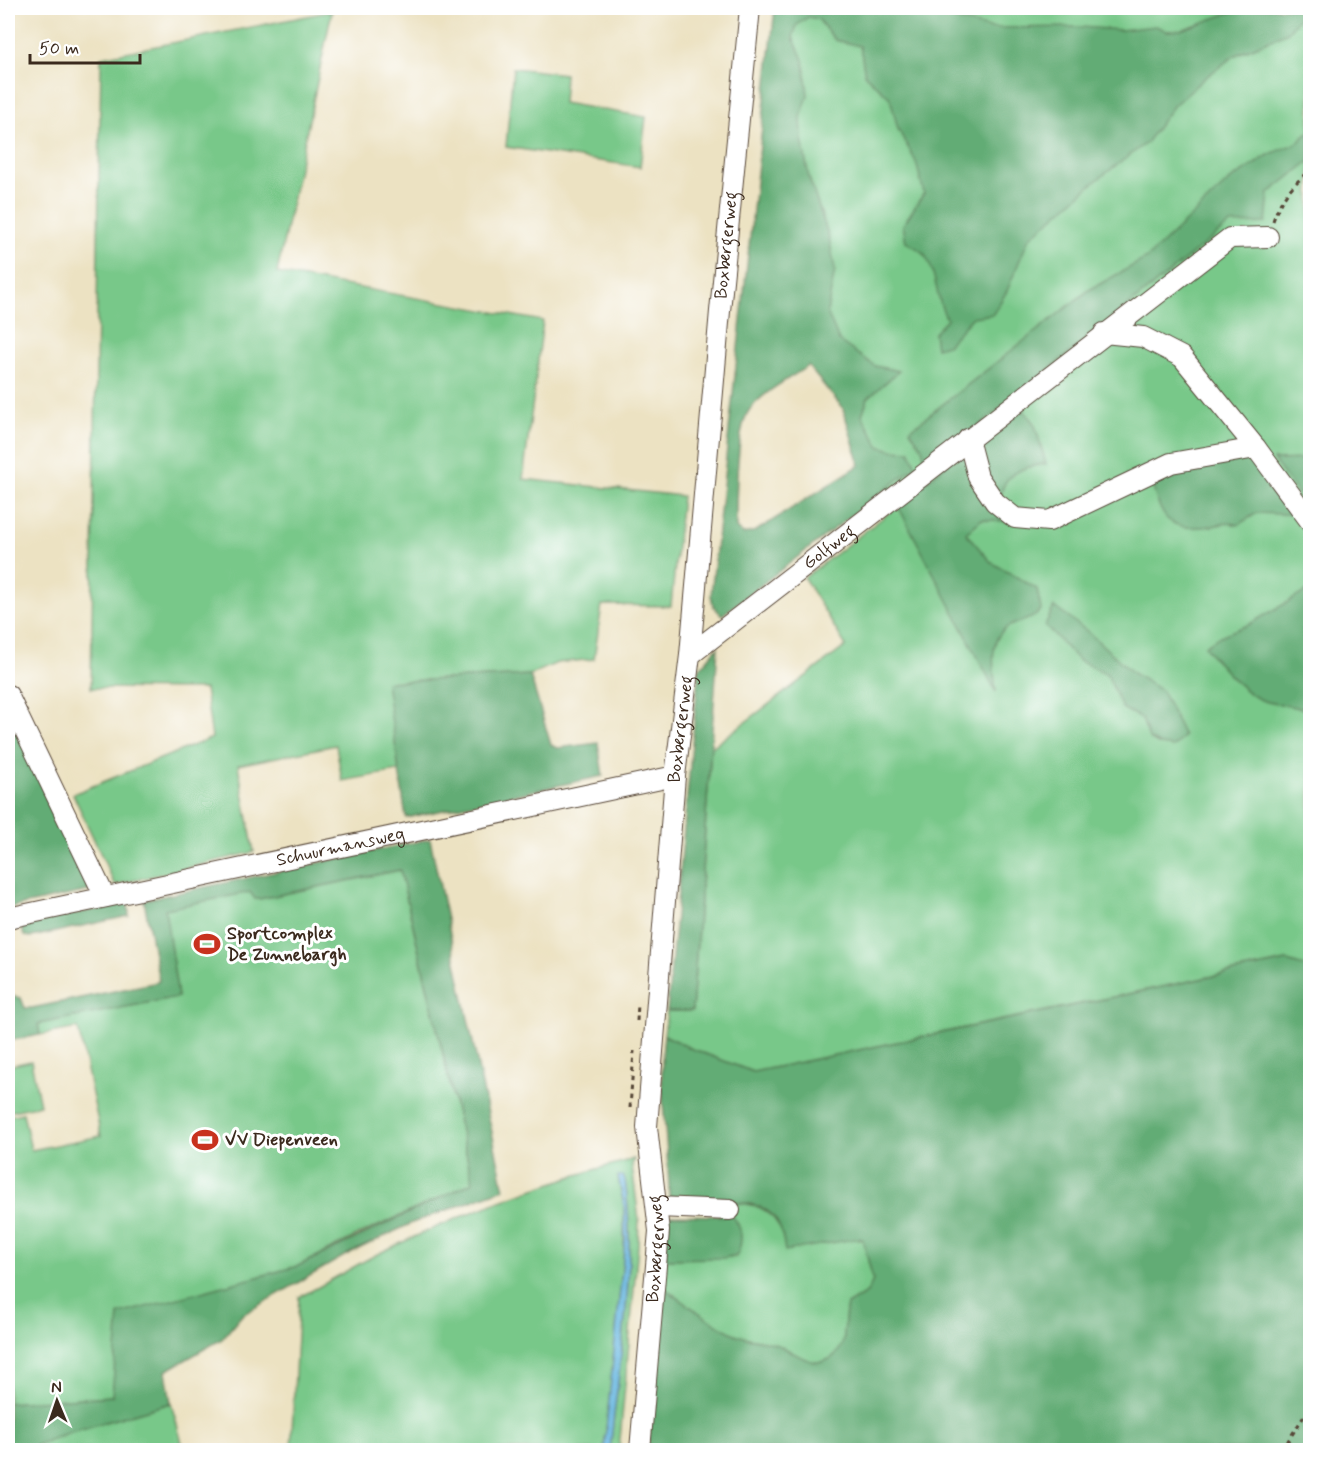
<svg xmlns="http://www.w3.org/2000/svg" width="1318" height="1458" viewBox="0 0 1318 1458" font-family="Mynerve,sans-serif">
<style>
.green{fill:#78c889;stroke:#5a7954;stroke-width:1.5}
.forest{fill:#62ac75;stroke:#4e6b4a;stroke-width:1.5;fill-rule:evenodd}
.water{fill:#65b7e1;stroke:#507080;stroke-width:1.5}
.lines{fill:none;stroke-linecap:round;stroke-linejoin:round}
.minor-casing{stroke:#564637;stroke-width:22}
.path{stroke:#564637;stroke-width:3;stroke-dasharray:4.5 4.5;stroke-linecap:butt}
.minor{stroke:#fff;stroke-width:20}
.labels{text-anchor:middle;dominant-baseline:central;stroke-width:6;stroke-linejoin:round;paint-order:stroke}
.street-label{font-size:18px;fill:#3b2a1e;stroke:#fff}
.poi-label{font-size:18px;font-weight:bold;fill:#3b2a1e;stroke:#fff;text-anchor:start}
</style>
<rect width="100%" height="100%" fill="#fff"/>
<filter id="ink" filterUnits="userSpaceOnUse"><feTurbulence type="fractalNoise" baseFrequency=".0167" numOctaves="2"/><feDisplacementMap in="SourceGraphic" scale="12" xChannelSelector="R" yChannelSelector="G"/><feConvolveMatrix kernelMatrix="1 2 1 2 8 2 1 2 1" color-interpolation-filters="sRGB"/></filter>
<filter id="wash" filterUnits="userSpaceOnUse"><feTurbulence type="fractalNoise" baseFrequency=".008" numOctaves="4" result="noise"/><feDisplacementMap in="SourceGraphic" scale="24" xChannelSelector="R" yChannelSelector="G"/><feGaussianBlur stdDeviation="1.35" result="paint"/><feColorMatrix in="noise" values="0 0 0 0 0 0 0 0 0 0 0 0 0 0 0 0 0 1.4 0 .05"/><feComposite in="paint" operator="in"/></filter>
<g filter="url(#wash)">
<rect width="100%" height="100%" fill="#ece2c2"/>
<!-- green -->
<path class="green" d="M775,8H1310V968L1287,961L1276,963L753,1072L690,1048L664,1035L667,1011H692L711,748L846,646L804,578L898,506L860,465L843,408L808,366Z
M332,11L277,273L543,321L523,479L682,496L671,606L602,605L594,659L557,663L530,675L387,682L399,771L342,781L336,745L238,765L254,852L115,885L73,794L212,738L205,689L91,688L101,57Z
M513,68L565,74L563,103L646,117L640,167L506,147Z
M400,870L473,1183L358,1235L298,1266L199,1293L114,1379L113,1396L8,1403V1116L23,1113L31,1150L101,1136L78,1028L40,1035L38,1024L178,997L164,909L250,892L255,898L259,899Z
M31,1061L40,1105L8,1112V1066Z
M634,1159L632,1165L639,1220L638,1246L619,1450H610C619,1364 638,1266 625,1180L618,1178L624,1205V1249L604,1450H291L299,1297C329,1283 357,1263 388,1249C466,1212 550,1180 634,1159Z
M715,1202C745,1203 769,1201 782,1233L863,1240L873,1280L868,1292L847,1305C843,1321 848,1342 836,1354C817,1372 799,1355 782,1347C768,1340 751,1340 737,1335C713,1325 685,1302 663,1287L665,1259L736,1257Z
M171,1403L184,1450H24L67,1433Z"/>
<!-- forest -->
<path class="forest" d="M775,8H919L953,19L990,28L1081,27L1121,30L1156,26L1167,31L1181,30L1243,8H1310V12L1301,15L1288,32L1234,56L1201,81L1174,105L1146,143L1097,180L1029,238L1007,291L993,314L973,317L947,345L936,348L934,333L947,319C935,300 938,275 925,255C922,250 911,245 906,242L903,225L924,193L916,162L898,129L890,98L865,75L860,46L835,40L818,19L808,17L797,25L793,37L804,62L808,95L801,117L802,139L809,178L829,237L835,270L827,312L839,341L875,366L899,371L868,398L862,415L879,446L892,450L910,451L916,466L722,615L713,606L711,595ZM808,366L843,408L860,465L756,531L743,534L736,528C736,504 736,431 748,412C761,393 789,379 808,366Z
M1310,131V161L1269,193L1266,223L1230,224L927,467L922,448L910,430L1089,290L1147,258L1230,180L1270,154L1297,143Z
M1024,410L1035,425L1046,464C1024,466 1001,473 1001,499L979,477L975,443Z
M965,449L1012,522L982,519L966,533L991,562L1037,589L1041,610C1033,620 1023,620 1012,625C986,635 994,670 996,692L898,506Z
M1254,452L1302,515L1257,513L1238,525C1226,521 1222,525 1211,526C1165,532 1162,518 1150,478L1158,474Z
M1310,459V509L1273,460Z
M1310,589V711C1295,706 1279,705 1264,701C1245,695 1217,663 1205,646L1220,636L1248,625Z
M1054,607L1087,631L1133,673L1162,691L1184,736L1173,747L1160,745L1149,739L1142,719L1122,708L1107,674L1078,660L1045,625Z
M718,647L692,1011H667L699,669Z
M530,675L551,745L557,748L598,743L603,776L406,818L386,682Z
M8,707L98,889L8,908Z
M430,839L504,1189L412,1223L346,1255L242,1315L222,1339L166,1371L171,1403L67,1433L24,1450H8V1403L112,1396L119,1314L298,1266L473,1182L400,870L259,899H255L250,892L165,909L178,997L38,1024L40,1035L8,1041V990L10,996L21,998L25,1008H32L153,983L159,981L144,900Z
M128,903L129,916L32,937L24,936L21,925Z
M1287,961L1310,968V1450H648L663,1287C684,1302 714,1325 737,1335C751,1340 768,1340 782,1347C799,1355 818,1372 836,1354C848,1342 843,1321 847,1305L868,1292L873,1280L863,1240L860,1238L785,1251C783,1237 781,1223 770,1213C751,1195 694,1203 669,1204C670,1147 657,1091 664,1035L690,1048L753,1072Z
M668,1215L732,1216C743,1227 743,1242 737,1255L724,1258L665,1259Z"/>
<!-- water -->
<path class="water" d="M618,1176H623L625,1180C637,1269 619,1362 610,1450H604L625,1240L624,1205Z"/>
</g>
<g filter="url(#ink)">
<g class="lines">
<!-- minor casing -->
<g class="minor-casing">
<g id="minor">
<path d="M968,439L978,477L995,502L1015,518L1049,521L1171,463L1256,448L1182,357L1143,337L1104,333"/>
<path d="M1256,448L1310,521"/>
<path id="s1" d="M690,655L1230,238L1268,237"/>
<path d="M8,695L105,897"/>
<path id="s2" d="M8,918L675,776"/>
<path d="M658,1207L730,1210"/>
<path id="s3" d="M640,1450L659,1231L647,1127L675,776L690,655L720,311L750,8"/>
</g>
</g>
<!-- path -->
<path class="path" d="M1273,221C1281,197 1291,186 1310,171
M637,1021L638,1004
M630,1108L634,1051
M1282,1450L1310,1407"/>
<!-- minor -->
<use href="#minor" class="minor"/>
</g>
</g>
<!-- icons -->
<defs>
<g id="stadium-bare" transform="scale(2.07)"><path d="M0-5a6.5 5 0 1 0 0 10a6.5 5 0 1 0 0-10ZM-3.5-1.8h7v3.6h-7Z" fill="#c8321e" stroke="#fff" stroke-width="2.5" paint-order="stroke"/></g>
</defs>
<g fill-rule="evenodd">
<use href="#stadium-bare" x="207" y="944"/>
<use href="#stadium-bare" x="205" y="1140"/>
</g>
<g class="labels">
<!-- street labels -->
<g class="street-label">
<text stroke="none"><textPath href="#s3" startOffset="1210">Boxbergerweg</textPath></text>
<text stroke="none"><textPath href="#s1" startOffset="176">Golfweg</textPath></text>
<text stroke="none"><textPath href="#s3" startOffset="724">Boxbergerweg</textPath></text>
<text stroke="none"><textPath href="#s2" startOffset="340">Schuurmansweg</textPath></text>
<text stroke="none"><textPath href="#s3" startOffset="202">Boxbergerweg</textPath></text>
</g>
<!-- poi labels -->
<g class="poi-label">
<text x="227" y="934">Sportcomplex<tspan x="227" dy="21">De Zunnebargh</tspan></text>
<text x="225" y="1140">VV Diepenveen</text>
</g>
</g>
<!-- margin -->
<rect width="1318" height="1458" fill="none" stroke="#fff" stroke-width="30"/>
<!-- north arrow -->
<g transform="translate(57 1401) rotate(358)" stroke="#ffffff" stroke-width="4.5" paint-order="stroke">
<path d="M0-4.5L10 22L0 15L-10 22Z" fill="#3b2a1e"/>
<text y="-9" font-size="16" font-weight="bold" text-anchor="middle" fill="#3b2a1e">N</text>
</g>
<!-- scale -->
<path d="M30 54v9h110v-9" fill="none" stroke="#3b2a1e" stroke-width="3"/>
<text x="39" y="54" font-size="18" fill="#3b2a1e" stroke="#ffffff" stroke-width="4.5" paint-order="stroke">50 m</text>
</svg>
